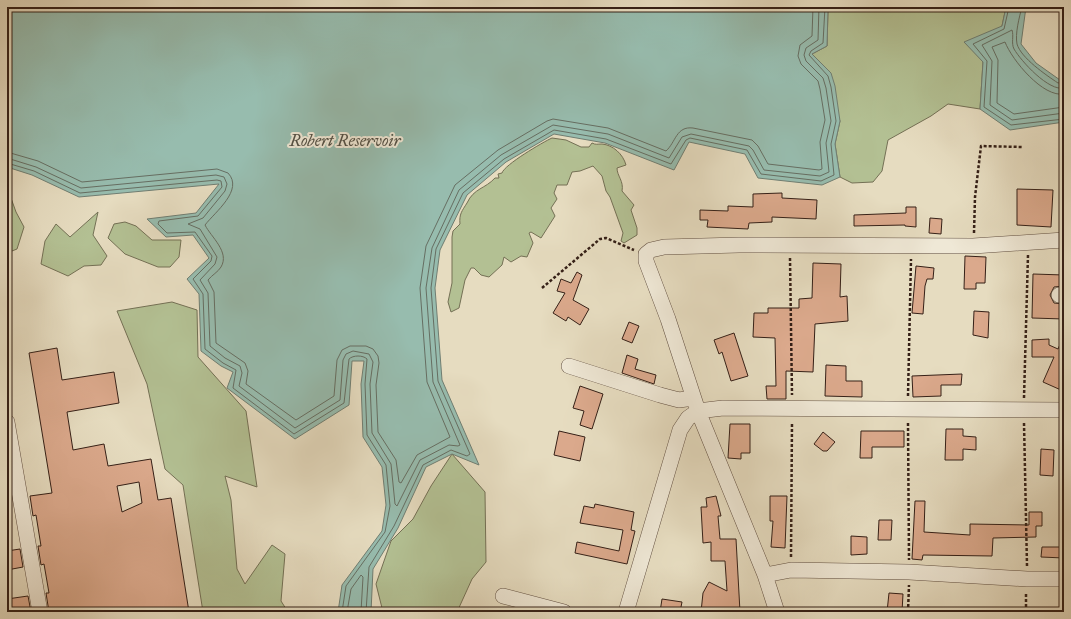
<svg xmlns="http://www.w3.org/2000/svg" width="1071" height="619" viewBox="0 0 1071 619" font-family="'IM FELL Great Primer',serif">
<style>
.green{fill:#b3c093;stroke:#747055}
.water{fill:#97bcae;stroke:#707e72}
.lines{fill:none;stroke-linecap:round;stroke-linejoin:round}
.shore{stroke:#666e62;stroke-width:1}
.building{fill:#dba98c;stroke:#352017;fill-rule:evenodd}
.minor-casing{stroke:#614f41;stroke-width:16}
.path{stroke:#352017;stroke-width:2.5;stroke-dasharray:3 2;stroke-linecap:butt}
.minor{stroke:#efe8d6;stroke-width:15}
.labels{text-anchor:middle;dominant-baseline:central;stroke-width:4;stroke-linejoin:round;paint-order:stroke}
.water-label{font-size:17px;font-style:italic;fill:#524f44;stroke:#efe8d6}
</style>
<rect width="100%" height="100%" fill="#e6dcc0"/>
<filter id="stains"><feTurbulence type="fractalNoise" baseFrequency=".005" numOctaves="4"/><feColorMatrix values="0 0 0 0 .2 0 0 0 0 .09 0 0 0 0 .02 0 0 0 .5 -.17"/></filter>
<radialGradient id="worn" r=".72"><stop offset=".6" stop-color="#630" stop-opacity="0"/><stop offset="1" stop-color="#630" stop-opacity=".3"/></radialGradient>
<!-- green -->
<path class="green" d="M831,7H1006L1002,26L983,62L980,109L948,104L931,116L888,140L882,171L873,182L852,183L840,177L835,144L840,121L812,54L827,46L828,10Z
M552,138L566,140L581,147H589L592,143C596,145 597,144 602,144C613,145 623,154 626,165L617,168C617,176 624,181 622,191L634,205L631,210L637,228V235L624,243L621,241L623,233L610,197L606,191L602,176L593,166L580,171L572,172L567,185H557L554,193L557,199L551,208L555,216L541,238L531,232L529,233L533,243L527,257L521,256L511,262L504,257L502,265L489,277L481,275L474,268H471L465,280L459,308L451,312L448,302L452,283V237L453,231L460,224C459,214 462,211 467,203C474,188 485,189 495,178H499L498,174L502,173C504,165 543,142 552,138Z
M7,187L16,212L24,227L17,249L7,253Z
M98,212L93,235L107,256L101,265L84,266L68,276L41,264L45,241L56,224L70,237Z
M125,222L136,226L152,240H181L179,257L170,267H158L125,254L108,238L114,224Z
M172,302L197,310L198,357L246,411L257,487L225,476L231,500L237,569L245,584L272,545L285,554L281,601L288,612H203L183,485L165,469L147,384L117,311Z
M452,454L485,492L486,562L472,579L457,612H383L376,584L391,541L413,519L431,486Z"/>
<!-- water -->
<path class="water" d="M7,7H831L828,10L827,46L812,54L831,73L835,86L840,121L835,144L840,177L822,185L758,178L745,154L689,142L674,170L605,143L554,134L506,162L467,195L440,250L435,288L442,380L479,465L452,454L426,467L398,528L373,569L371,612H338L342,585L382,531L386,505L382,467L363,437L361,384L364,361H352L349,405L295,439L227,388L233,372L221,366L201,351L199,294L187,279L209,258L193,235L166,237L147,219L196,213L219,184L79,197L32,175L7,167Z
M1006,7H1026L1021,44L1036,63L1060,80L1064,77V122L1010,130L980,109L983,62L964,42L1002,26Z"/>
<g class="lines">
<!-- shore -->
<path class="shore" d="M1009,7L1004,29L973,44L987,61L984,107L1011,125L1064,119
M1022,7C1019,18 1015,34 1017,44C1021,58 1046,75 1058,83L1064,82
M1064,88C1049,92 1021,61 1014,49C1011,43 1014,36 1012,30L982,45L992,61L990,105L1012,120L1064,113
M1064,94C1043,98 1012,60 1005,42L992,47L998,60L997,103L1014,114L1064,107
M7,152L38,161L82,182L217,169L228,173C244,190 215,212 205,225C211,237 230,252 221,267C218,272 212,275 208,280L214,292L216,343L245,363L248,371L246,384L296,420L334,396L337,360L342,350L350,346H366L373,349L378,356L379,363L376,385L378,432L396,460L399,482L401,483L417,455L450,437L427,382L420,288L426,246L455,185L498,150L547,121L553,119L608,128L666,151C676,142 676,126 693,128L752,140L758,146L768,164L819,170L822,169L820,142L825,120L820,89L818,81L801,64L798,56L800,45L812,36L813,7
M7,158L36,167L81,188L216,175L224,177L227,184L225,191L203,218L188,224L200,229L217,257L215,264L200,280L208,293L210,346L225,358L240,366L242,373L239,386L295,428L340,400L343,360L346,354L353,351L369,354L373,362L370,384L372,433L391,464L395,504L397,506L420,460L449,445L458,446L460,445L433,382L426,288L432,248L459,190L501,155L553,125L608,134L669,158L682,137L691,134L749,146L753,150L764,170L820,176L829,172L826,143L831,121L826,88L823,78L806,61L804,55L806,48L818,40L819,7
M7,163L34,171L80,193L217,180L221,181L222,187L198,216L159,221L158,224L167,233L195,232L212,256L211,261L193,279L203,294L205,349L223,363L236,370L233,388L294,434L344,403L349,359C353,355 363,355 367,359L365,384L367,435L386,465L390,506L385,532L346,586L342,612
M347,612L351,589L361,575L363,577L361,612
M366,612L369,567L394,526L423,465L451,450L467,456L470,454L438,381L431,288L436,249L463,193L504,159L554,130L606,139L671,164L686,140L690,138L747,150L761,174L821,181L834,175L831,144L836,121L831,87L828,76L809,55L811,51L823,43L825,7"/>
</g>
<!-- building -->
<path class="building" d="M1017,189L1053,190L1051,227L1017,225Z
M782,193V198L817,200L816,219L772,217V222L749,223L748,229L707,227L708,220H700V210L728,211V206L753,207V194Z
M906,207H916V227L905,226V225L854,226V215L906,213Z
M930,218L942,219L941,234L929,233Z
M965,256L986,257L985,283H976V289H964Z
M813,263L841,264L840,297L847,296L848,321L815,324L813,372L786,371V399H767L766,386H776L775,338L753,337L754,313H768V308H799V299L812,298Z
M916,266L934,268L933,279H927L925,286L923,314L912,313Z
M577,272L582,275L573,300L589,309L580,325L568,317L566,321L553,313L565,293L557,291L561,279L571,283Z
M1033,274L1064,275V286L1054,287L1050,295L1054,303L1064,304V319L1032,318Z
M974,311L989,312L988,338L973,335Z
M629,322L639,326L632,343L622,339Z
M734,333L748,376L731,381L722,352L719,354L714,340Z
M1064,335V384L1061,390L1043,382L1054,357H1032V340L1049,339V345L1058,349Z
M57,348L62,380L114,372L119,403L67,412L73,450L104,444L108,466L151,459L158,500L171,498L189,612H72V609L49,612L46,593H49L44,564L41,565L38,546H41L36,515L33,516L30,496L52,493L29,353ZM139,482L142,503L122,512L117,486Z
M627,355L638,359L635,369L656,375L654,384L622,373Z
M826,365L846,366V381H862V397L825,396Z
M962,374L961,385H941V396L913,397L912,376Z
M580,386L603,394L592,429L580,425L584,411L573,408Z
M730,424H750V453H741V459L728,458Z
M946,429H963V436L976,437V450L963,449V460H945Z
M559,431L585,437L580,461L554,455Z
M861,431H904V447H872V458H860Z
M823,432L835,442L827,451H823L814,444Z
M1041,449L1054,450L1053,476L1040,475Z
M716,496L721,516H718L720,539H736L740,612H701L703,593L709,582L727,591L725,561H711V542L703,543L701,507H707L706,498Z
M770,496H787L785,548L771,547L773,521H770Z
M915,501H925L924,532L970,535V524L1029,525V512H1042V526H1036V537L993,538L992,556L923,555L922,560L912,559Z
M595,504L634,512L631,530L635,531L627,564L575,553L577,542L619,551L623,530L580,523L584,506L594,508Z
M879,520H892L891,540H878Z
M851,536L867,537V554L851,555Z
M1042,547H1064V558L1041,557Z
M20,549L23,567L7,570V551Z
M889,593L903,594L902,612H887Z
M28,596L31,612H7V599Z
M662,599L682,602L680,612H660Z"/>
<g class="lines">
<!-- minor casing -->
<g class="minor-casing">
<path id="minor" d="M1059,295H1064
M569,366L660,395L679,400L693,398
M7,422L40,612
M765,575L791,570L909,572L1027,579H1064
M503,596L564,612
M626,612L680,430L688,418L698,411L723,408L1064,410
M777,612L765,575L698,411L668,319L646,261V254L651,250L664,247L739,245L973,246L1064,240"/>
</g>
<!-- path -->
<path class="path" d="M974,233L975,197L981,146L1022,147
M790,258L792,395
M542,288L600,239L606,238L634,250
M908,396L911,259
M1024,398L1028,255
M908,423L909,560
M1024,423L1027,566
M791,557L792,422
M908,612L909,585
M1026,612V593"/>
<!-- minor -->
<use href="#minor" class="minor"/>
</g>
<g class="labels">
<!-- water labels -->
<g class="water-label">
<text x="345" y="140">Robert Reservoir</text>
</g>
</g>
<!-- margin -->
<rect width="1071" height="619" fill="none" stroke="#e6dcc0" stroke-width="24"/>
<rect x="8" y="8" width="1055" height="603" fill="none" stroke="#352017" stroke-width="2"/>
<rect x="12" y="12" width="1047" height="595" fill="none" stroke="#352017"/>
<rect width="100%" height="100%" filter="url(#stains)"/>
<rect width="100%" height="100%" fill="url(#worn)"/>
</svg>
